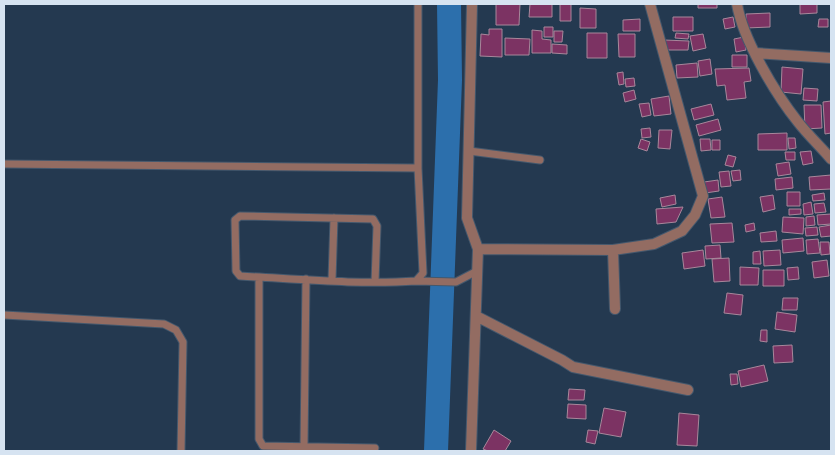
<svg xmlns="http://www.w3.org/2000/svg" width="835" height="455" viewBox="0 0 835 455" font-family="Ubuntu,sans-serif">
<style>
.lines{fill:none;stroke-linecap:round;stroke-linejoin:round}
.river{stroke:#2c6fac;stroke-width:24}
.building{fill:#7c3363;stroke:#a8879b}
.lane-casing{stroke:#44586d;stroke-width:9}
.street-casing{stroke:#44586d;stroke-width:12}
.lane{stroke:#936c62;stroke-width:7}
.street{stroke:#936c62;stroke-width:10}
</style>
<rect width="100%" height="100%" fill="#243950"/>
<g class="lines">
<!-- river -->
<path class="river" d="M436,451L450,80L449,4"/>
</g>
<!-- building -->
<path class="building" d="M496,4H520L519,25H496Z
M530,4H552V17H529Z
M560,4H571V21H560Z
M698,4H717V8H698Z
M800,4H817V13L800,14Z
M580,8L596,9V28H580Z
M770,13V27L746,28V14Z
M673,17H693V31H673Z
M733,17L735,27L725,29L723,19Z
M640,19V31H623V20Z
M819,19H828V27H818Z
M544,27H553V37H544Z
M489,29H502V57L480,56L481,34L489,35Z
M532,30L542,31V39L551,40V53H532Z
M554,31H563L562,42H554Z
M587,33H607V58H587Z
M676,33L689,34L688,39L675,38Z
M618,34H635V57H619Z
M703,34L706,48L693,51L690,36Z
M744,37L746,50L736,52L734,39Z
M505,38L530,39L529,55H505Z
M664,40L689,41L688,50H664Z
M552,44L567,45V54L552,53Z
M732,55H747V67H732Z
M710,59L712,74L700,76L698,61Z
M697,63L698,77L677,78L676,65Z
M782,67L803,69L801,94L781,92Z
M749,68L751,81L744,82L746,98L727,100L725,85L717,86L715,69Z
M623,72L624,84L619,85L617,73Z
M634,78L635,86L626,87L625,79Z
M804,88L818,89L817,101L803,100Z
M634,90L636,99L625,102L623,93Z
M669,96L671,114L654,116L651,99Z
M831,101V133L825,134L823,102Z
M649,103L651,115L642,117L639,104Z
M711,104L714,115L694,120L691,109Z
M804,105H821L822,128L805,129Z
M718,119L721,130L699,136L696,125Z
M650,128L651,137L642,138L641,129Z
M659,130H672L670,149L658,148Z
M787,133V150H758V134Z
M788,138H795L796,148L789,149Z
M641,139L650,142L647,151L638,148Z
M700,139H710L711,150L701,151Z
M712,140H720V150H712Z
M811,151L813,163L803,165L800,152Z
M785,152H795V160H786Z
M728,155L736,157L733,167L725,165Z
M789,162L791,174L778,176L776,164Z
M740,170L741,180L733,181L731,171Z
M729,171L731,186L721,187L719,172Z
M831,175V189L810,190L809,177Z
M792,177L793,188L776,190L775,179Z
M718,180L719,191L705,193L704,182Z
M787,192H800V206H787Z
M824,193L825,200L813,201L812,195Z
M675,195L676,204L662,207L660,198Z
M773,195L775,209L763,212L760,197Z
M722,197L725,217L711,218L708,199Z
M811,202L813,214L804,215L803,204Z
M824,203L826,212L815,213L814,204Z
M683,207L676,222L657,224L656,209Z
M789,209H801V214L789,215Z
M831,214V224L818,225L817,215Z
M814,216L815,225L806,226V217Z
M783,217L804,218L803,234L782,232Z
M732,223L734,242L712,243L710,224Z
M754,223L755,230L746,232L745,225Z
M831,225V236L821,237L819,227Z
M817,227L818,235L806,236L805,228Z
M776,231L777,241L761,242L760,233Z
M803,238L804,251L783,253L782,240Z
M818,239L820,253L807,254L806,240Z
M820,242H829L830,254L821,255Z
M720,245L721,258L706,259L705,246Z
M703,250L705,266L684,269L682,253Z
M780,250L781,265L764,266L763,251Z
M760,251L761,264H753V252Z
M729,258L730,281L714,282L712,259Z
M827,260L829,276L814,278L812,262Z
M740,267L759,268L758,285H740Z
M798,267L799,279L788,280L787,268Z
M763,270H784V286H763Z
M727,293L743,295L741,315L724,313Z
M783,298H798L797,310H782Z
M777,312L797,315L795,332L775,329Z
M761,330H767V342L760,341Z
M792,345L793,362L774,363L773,346Z
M764,365L768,381L741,387L738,371Z
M730,374H737L738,384L731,385Z
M569,389L585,390L584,400H568Z
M568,404L586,405V419L567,418Z
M604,408L626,412L621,437L599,433Z
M679,413L699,415L697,446L677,445Z
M494,430L511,441L505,451H488L483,449Z
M588,430L598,431L595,444L586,442Z"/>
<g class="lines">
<!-- lane casing -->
<g class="lane-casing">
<path id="lane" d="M469,151L540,160
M4,164L418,168
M259,277V439L263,446L375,448
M332,280L334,218
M416,281L456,282L477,271
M375,282L377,226L373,219L240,216L235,220L236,271L240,276C298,279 358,285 416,281L423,273L418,168V4
M4,315L164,324L176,330L183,342L181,451
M304,446L306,279"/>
</g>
<!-- street casing -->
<g class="street-casing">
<path id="street" d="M737,4C743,40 775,93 798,122C808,135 821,147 831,159
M755,53L831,58
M478,249L613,250L654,244L682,231L695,215L703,196L650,4
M613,250L615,309
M476,316L562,360L573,367L688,390
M471,451L478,249L467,218L472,4"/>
</g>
<!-- lane -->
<use href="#lane" class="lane"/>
<!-- street -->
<use href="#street" class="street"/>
</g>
<!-- border -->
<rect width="835" height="455" fill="none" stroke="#d6e3f1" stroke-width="10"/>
</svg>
